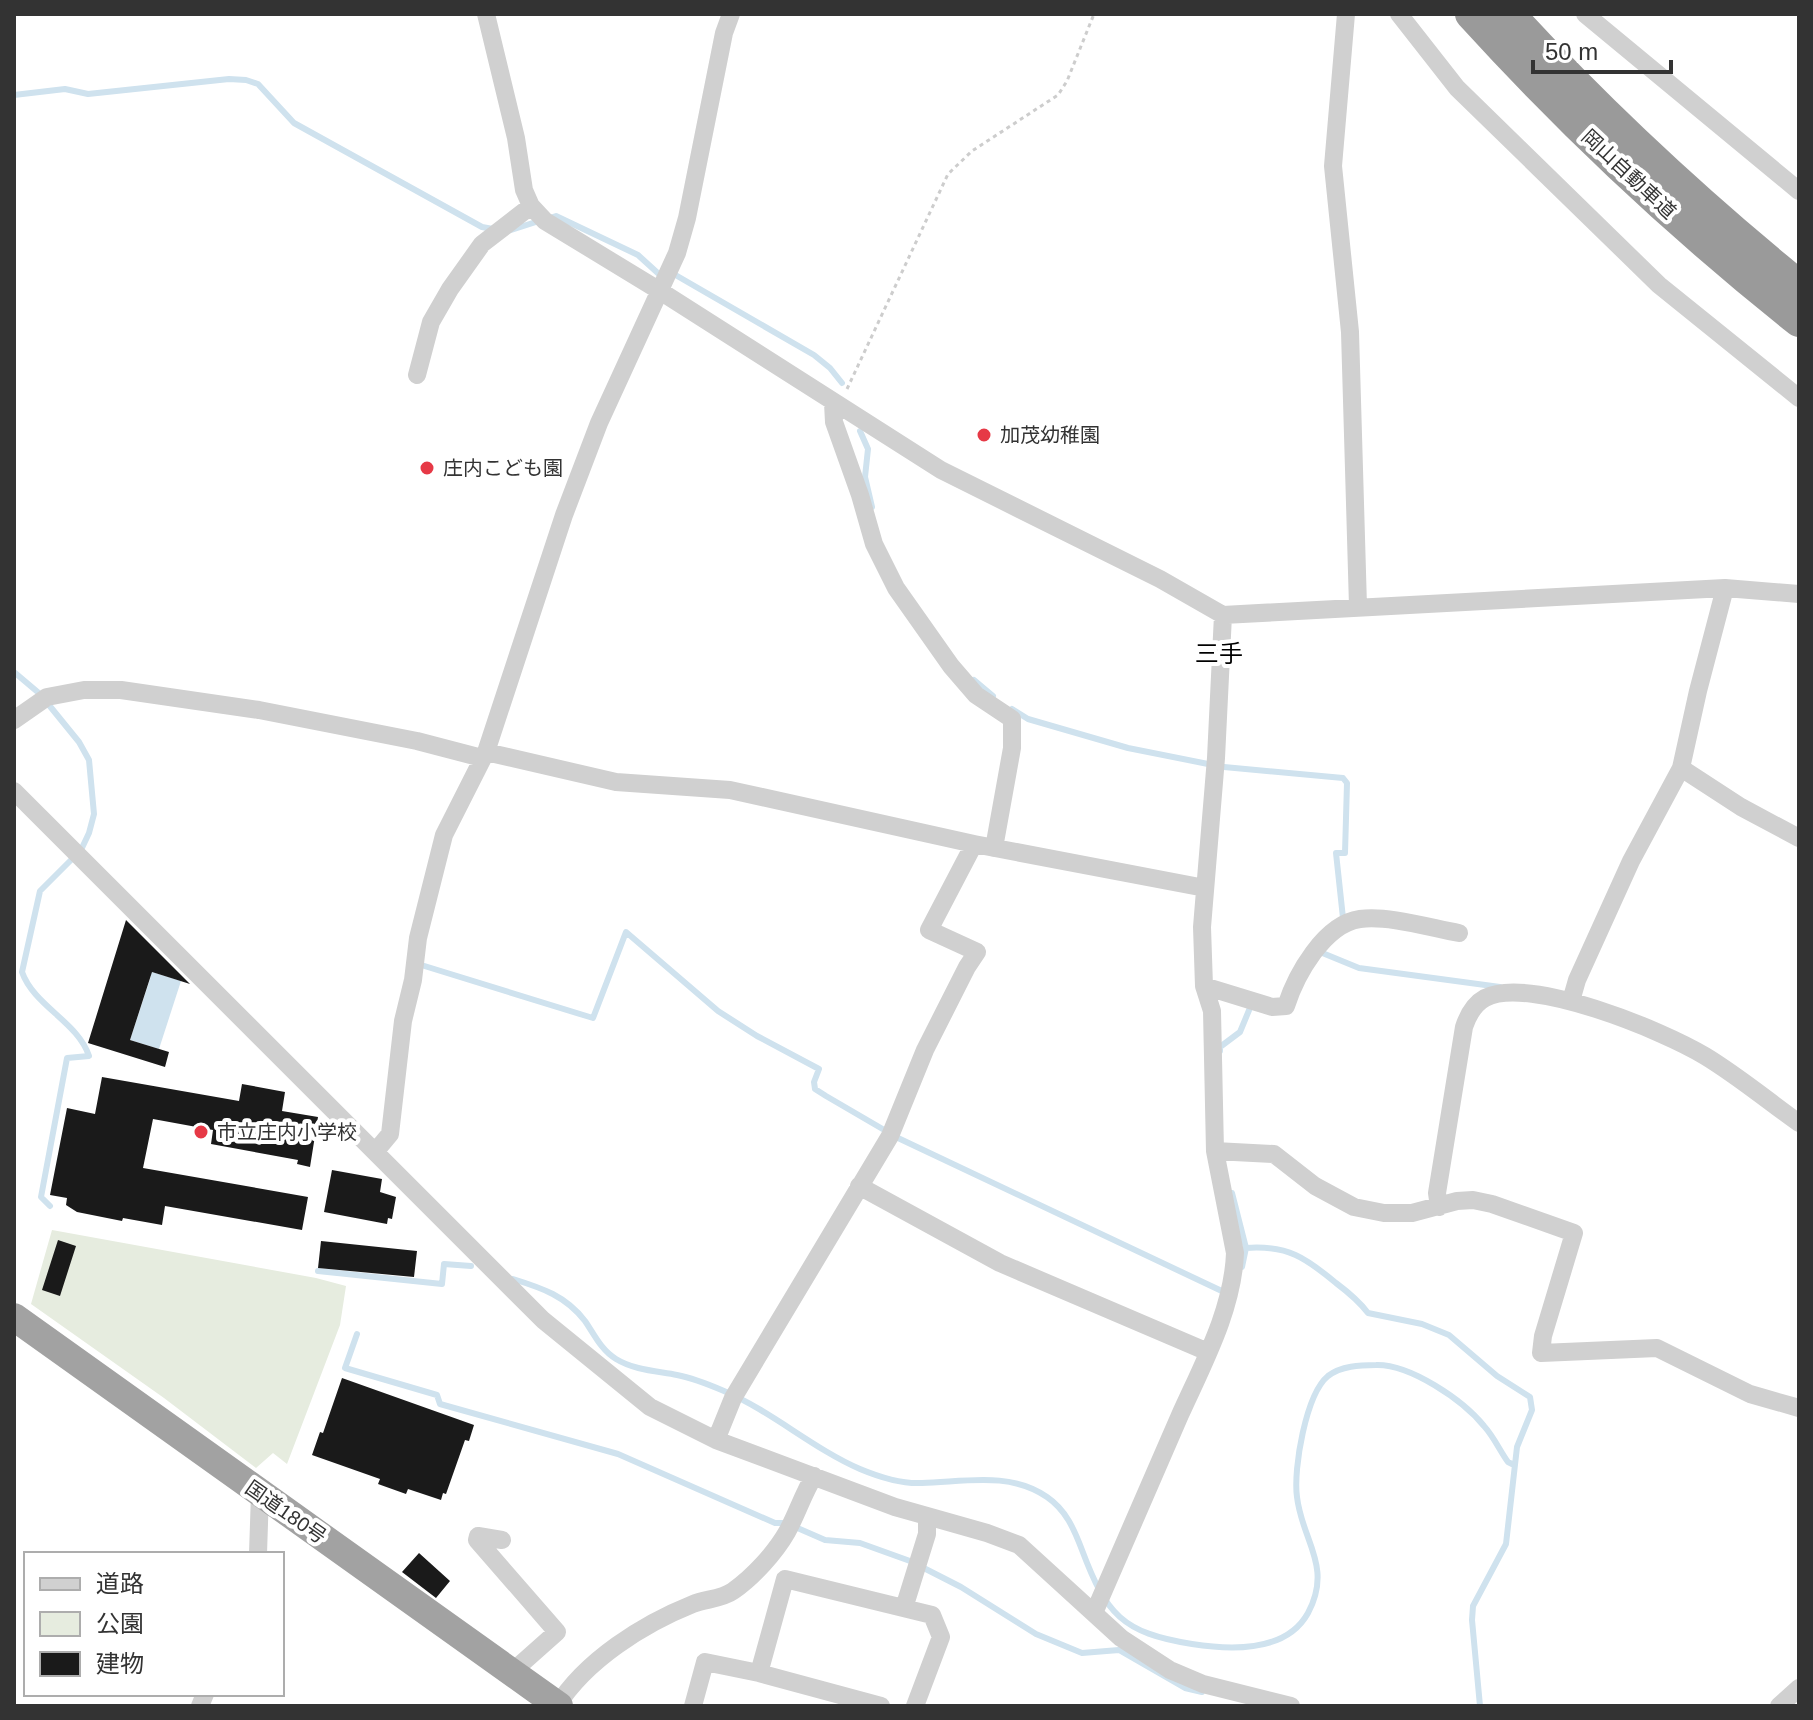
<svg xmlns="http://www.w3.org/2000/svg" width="1813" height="1720" viewBox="0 0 1813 1720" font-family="Arial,'Noto Sans JP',sans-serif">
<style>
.green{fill:#e6ecdf}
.water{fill:#cfe2ee}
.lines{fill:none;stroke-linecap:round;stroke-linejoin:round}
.stream{stroke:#cfe2ee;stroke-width:6}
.building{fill:#1a1a1a}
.path{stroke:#cdcdcd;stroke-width:3;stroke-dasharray:4 4;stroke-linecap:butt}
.minor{stroke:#d0d0d0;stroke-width:18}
.trunk{stroke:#a2a2a2;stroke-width:28}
.motorway{stroke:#9a9a9a;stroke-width:32}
.poi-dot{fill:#e63946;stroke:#fff;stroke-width:3}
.labels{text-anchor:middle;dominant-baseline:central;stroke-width:8;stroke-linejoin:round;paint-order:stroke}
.street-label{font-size:20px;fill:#333;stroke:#fff}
.poi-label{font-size:20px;fill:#333;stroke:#fff;text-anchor:start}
.quarter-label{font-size:24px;fill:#000;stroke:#fff}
</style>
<rect width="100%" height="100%" fill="#fff"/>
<!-- green -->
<path class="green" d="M52,1230L316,1278L346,1286L340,1325L287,1464L273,1453L256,1468L164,1398L31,1304Z"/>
<!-- water -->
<path class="water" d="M149,971L181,981L159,1049L130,1040L151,976Z"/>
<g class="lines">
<!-- stream -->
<path class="stream" d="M14,95L65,89L88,94L229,79L246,80L258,84L294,123L482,227L493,229
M550,218L556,216L638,255L661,276
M508,231L539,221
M672,273L814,355L830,368L842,383
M860,431L868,449L865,477L872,507
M14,672L40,694L79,742L89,760L94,814L89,833L81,850L40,891L22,972C34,1006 78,1022 89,1056L67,1058L41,1197L50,1206
M974,680L993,696
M1012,709L1028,719L1128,748L1208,764
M1224,767L1343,778L1347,783L1345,853H1336L1343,918L1340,921
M1320,952L1359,968L1500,987
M418,964L593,1018L626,932L718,1011L757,1036L819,1069L814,1082L815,1089L826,1096L898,1138L1226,1293
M1220,1051V1047L1240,1032L1252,1003
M1232,1193L1246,1248
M1242,1267L1246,1248C1288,1245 1306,1258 1336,1283C1348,1292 1359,1301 1368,1313L1422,1324L1449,1335L1497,1376L1530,1397L1532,1410L1517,1447L1506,1544L1473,1606L1472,1620L1480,1706
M318,1271L442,1284L444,1264L471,1266
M513,1279C542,1288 566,1296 585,1321C594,1334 601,1350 616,1359C634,1370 656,1371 677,1375C693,1378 710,1385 724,1391C773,1412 812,1448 860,1469C879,1477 902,1484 922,1483C964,1482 1009,1471 1047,1497C1066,1510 1074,1529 1082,1550C1106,1614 1122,1633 1192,1644C1230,1650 1286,1653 1308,1613C1333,1566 1302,1541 1297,1497C1293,1469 1306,1394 1328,1376C1341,1366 1360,1365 1376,1365C1410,1364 1463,1400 1484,1426C1494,1437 1500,1451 1508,1462L1514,1465
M357,1334L345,1368L437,1395L440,1404L618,1454L775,1523H786L825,1540L860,1543L910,1561L961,1587L1036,1634L1082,1653L1119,1650L1185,1688L1202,1692"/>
</g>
<!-- building -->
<path class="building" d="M126,920L190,984L152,972L130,1040L169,1052L165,1067L88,1043Z
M102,1077L239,1101L242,1084L285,1092L282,1111L318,1117L310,1167L297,1164L298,1160L211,1144L213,1130L153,1119L143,1168L308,1197L302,1230L165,1206L162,1225L123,1218L122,1221L77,1212L66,1205L67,1198L50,1195L67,1108L95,1114Z
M332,1170L382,1179L380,1192L396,1197L392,1219L388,1218L387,1224L324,1212Z
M58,1240L76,1246L60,1296L42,1290Z
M321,1241L417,1251L414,1277L318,1268Z
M342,1378L474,1425L469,1441L465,1440L446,1494L443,1493L441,1500L408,1489L406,1494L378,1484L380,1479L312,1455L320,1432L323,1433Z
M419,1553L450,1581L436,1598L402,1572Z"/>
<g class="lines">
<!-- path -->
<path class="path" d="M847,389L948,174L972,151L1058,95L1067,81L1094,14"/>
<!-- minor -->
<path class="minor" d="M486,14L516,138L524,190L531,206L545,221L660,291L941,470L1160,579L1223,615L1725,588L1799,594
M1346,14L1333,166L1350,332L1358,606
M1399,14L1457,88L1659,285L1799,398
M1585,14L1799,191
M417,375L431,322L450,289L482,244L531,206
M833,403L834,422L860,495L874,544L896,588L951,666L976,695L1012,719V748L994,848
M14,720L47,697L84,690H121L259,710L417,741L482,758
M486,752L616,782L730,790L974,844L1205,888
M1681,768L1741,807L1799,838
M14,791L543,1320L650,1407L716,1440L895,1507L987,1533L1019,1545L1121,1638L1170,1670L1203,1684L1291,1706
M1204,986L1272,1007L1286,1006C1296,975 1324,924 1360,919C1388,915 1431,928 1459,933
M1571,1001L1577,980L1631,861L1681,768L1698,691L1725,588
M1215,1151L1274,1154L1315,1186L1354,1207L1384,1213H1412L1457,1201L1473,1200L1492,1204L1574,1233L1543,1336L1541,1353L1657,1348L1750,1394L1799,1408
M375,1152L390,1134L403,1021L413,980L418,938L444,835L486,752L564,515L599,423L677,253L687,218L724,33L731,14
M859,1186L1000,1263L1208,1352
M1439,1207L1437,1193L1464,1027C1468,1015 1474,1004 1485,998C1529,975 1664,1031 1705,1056C1738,1076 1768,1101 1799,1123
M716,1440L733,1398L890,1136L925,1050L967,967L977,952L929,930L974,844
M502,1540L478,1536L477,1540L557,1632L512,1672
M258,1554L260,1493
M904,1608L927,1534V1516
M1094,1613C1123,1547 1152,1481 1180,1415C1203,1364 1233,1309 1235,1253L1215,1151L1212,1011L1204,986L1202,927L1216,758L1223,615
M759,1673L785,1579L932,1615L941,1637L915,1706
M200,1706L205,1694
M557,1706C586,1660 643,1624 693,1604C705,1599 722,1599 733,1591C753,1577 775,1553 787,1532C797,1514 803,1494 814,1476
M693,1706L705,1662L759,1673L881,1706
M1779,1706L1799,1688"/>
<!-- trunk -->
<path class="trunk" d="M14,1317L559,1706"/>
<!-- motorway -->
<path class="motorway" d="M1471,14C1572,125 1682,228 1799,321
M1509,14C1599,112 1696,202 1799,286"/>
</g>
<!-- markers -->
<g class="poi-dot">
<circle cx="984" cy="435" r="8"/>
<circle cx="427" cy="468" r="8"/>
<circle cx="201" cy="1132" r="8"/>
</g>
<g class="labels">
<!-- street labels -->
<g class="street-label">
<text transform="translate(1629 174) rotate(43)">岡山自動車道</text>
<text transform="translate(286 1512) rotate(35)">国道180号</text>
</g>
<!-- poi labels -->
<g class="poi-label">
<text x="1000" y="435">加茂幼稚園</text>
<text x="443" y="468">庄内こども園</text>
<text x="217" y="1132">市立庄内小学校</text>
</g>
<!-- quarter labels -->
<g class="quarter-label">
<text x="1219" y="653">三手</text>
</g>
</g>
<!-- border -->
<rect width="1813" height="1720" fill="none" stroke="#333333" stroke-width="32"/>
<!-- legend -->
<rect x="24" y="1552" width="260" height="144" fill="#ffffff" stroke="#adadad" stroke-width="2"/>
<rect x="40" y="1578" width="40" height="12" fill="#d0d0d0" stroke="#adadad" stroke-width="2"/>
<text x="96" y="1592" font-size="24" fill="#333333">道路</text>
<rect x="40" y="1612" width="40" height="24" fill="#e6ecdf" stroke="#adadad" stroke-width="2"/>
<text x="96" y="1632" font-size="24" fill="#333333">公園</text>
<rect x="40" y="1652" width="40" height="24" fill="#1a1a1a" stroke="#adadad" stroke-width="2"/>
<text x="96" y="1672" font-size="24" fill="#333333">建物</text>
<!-- scale -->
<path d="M1533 60v12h138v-12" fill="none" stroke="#333333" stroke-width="4"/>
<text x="1545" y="60" font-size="24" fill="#333333" stroke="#ffffff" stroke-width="6" paint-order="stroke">50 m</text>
</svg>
